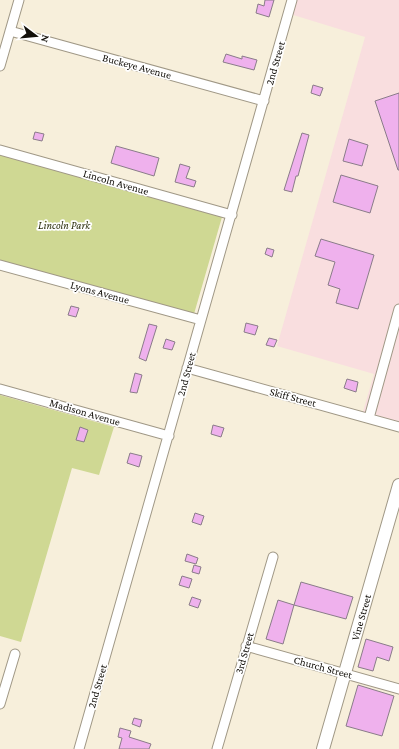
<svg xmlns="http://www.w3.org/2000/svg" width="399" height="749" viewBox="0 0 399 749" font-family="'Crimson Pro',serif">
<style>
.industrial{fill:#f9dedf}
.green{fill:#cfd893}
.building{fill:#efb1ed;stroke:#8a7c89}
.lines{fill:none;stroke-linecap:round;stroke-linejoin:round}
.minor-casing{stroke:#a09886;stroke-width:11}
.major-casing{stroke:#a09886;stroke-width:14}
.minor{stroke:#fff;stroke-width:9}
.major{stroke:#fff;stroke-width:12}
.labels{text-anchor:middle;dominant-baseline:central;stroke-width:3.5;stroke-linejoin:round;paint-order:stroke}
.street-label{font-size:11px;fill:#120f09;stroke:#fff}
.park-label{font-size:11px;font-style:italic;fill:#2a2e0a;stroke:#fff}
</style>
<rect width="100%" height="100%" fill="#f7efdb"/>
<!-- industrial -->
<path class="industrial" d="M294,0H399V425L362,415L374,374L277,346L365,37L290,14Z"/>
<!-- green -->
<path class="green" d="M0,154L222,217L194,314L0,260Z
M0,395L114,427L99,475L72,468L21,642L0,636Z"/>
<!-- building -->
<path class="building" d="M265,0H274L269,17L256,13L258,4L264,6Z
M226,54L242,59V56L257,60L254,70L223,62Z
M313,85L323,88L320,96L311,93Z
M399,93V170H398L375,101Z
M35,132L44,134L42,141L33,139Z
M302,133L309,135L298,176H296L292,192L284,190Z
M349,139L368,145L362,166L343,161Z
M116,146L159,158L154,176L111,163Z
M180,164L190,167L186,178L196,181L194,187L175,182Z
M341,175L378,186L370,213L333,202Z
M321,239L374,255L358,309L336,303L340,289L328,285L335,262L315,256Z
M267,248L274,250L272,257L265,254Z
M71,306L79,308L76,317L68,315Z
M246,323L258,326L255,335L244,332Z
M149,324L157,326L146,361L139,358Z
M269,338L277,340L274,347L266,345Z
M166,339L175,342L172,350L163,348Z
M135,373L142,375L137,393L130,392Z
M347,379L358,382L356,392L344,388Z
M213,425L224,428L221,437L211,434Z
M80,427L88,430L84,442L76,440Z
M130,453L142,456L139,467L127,463Z
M195,513L204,516L201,525L192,522Z
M187,554L198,558L196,564L185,561Z
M194,565L201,567L199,574L192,572Z
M182,576L192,579L189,588L179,585Z
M301,582L353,597L346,619L294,605Z
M192,597L201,600L198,608L189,605Z
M278,600L294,605L283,644L266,639Z
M366,639L393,647L389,661L377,657L373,671L358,667Z
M358,685L394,696L382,736L346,726Z
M134,718L142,720L140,727L132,724Z
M120,728L131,731L129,737L151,744L149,749H119L122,738L118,737Z"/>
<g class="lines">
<!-- minor casing -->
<g class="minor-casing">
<path id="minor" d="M10,31L264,101
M0,66L19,0
M0,150L232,215
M0,265L201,320
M187,368L399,427
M0,389L169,436
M369,418L399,309
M246,646L399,689
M0,704L15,654
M79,749L292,0
M217,749L273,557"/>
</g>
<!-- major casing -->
<g class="major-casing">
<g id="major">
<path id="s1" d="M323,749L399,485"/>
</g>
</g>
<!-- minor -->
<use href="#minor" class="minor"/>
<!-- major -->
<use href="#major" class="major"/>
</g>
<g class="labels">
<!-- street labels -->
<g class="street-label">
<text transform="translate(275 63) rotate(-74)">2nd Street</text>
<text transform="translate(137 66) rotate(15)">Buckeye Avenue</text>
<text transform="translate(116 182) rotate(16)">Lincoln Avenue</text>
<text transform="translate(100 292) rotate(15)">Lyons Avenue</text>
<text transform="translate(186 374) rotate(-75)">2nd Street</text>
<text transform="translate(293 397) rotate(15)">Skiff Street</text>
<text transform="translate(85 412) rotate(16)">Madison Avenue</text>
<text stroke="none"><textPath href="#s1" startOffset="137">Vine Street</textPath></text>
<text transform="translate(244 653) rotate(-74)">3rd Street</text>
<text transform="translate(323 667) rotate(15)">Church Street</text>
<text transform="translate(97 686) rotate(-74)">2nd Street</text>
</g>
<!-- park labels -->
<g class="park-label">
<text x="64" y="225">Lincoln Park</text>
</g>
</g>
<!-- north arrow -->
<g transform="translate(36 36) rotate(106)" stroke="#ffffff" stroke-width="3" paint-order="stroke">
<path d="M0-3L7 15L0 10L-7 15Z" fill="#120f09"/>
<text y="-6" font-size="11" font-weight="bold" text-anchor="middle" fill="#120f09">N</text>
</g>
</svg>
